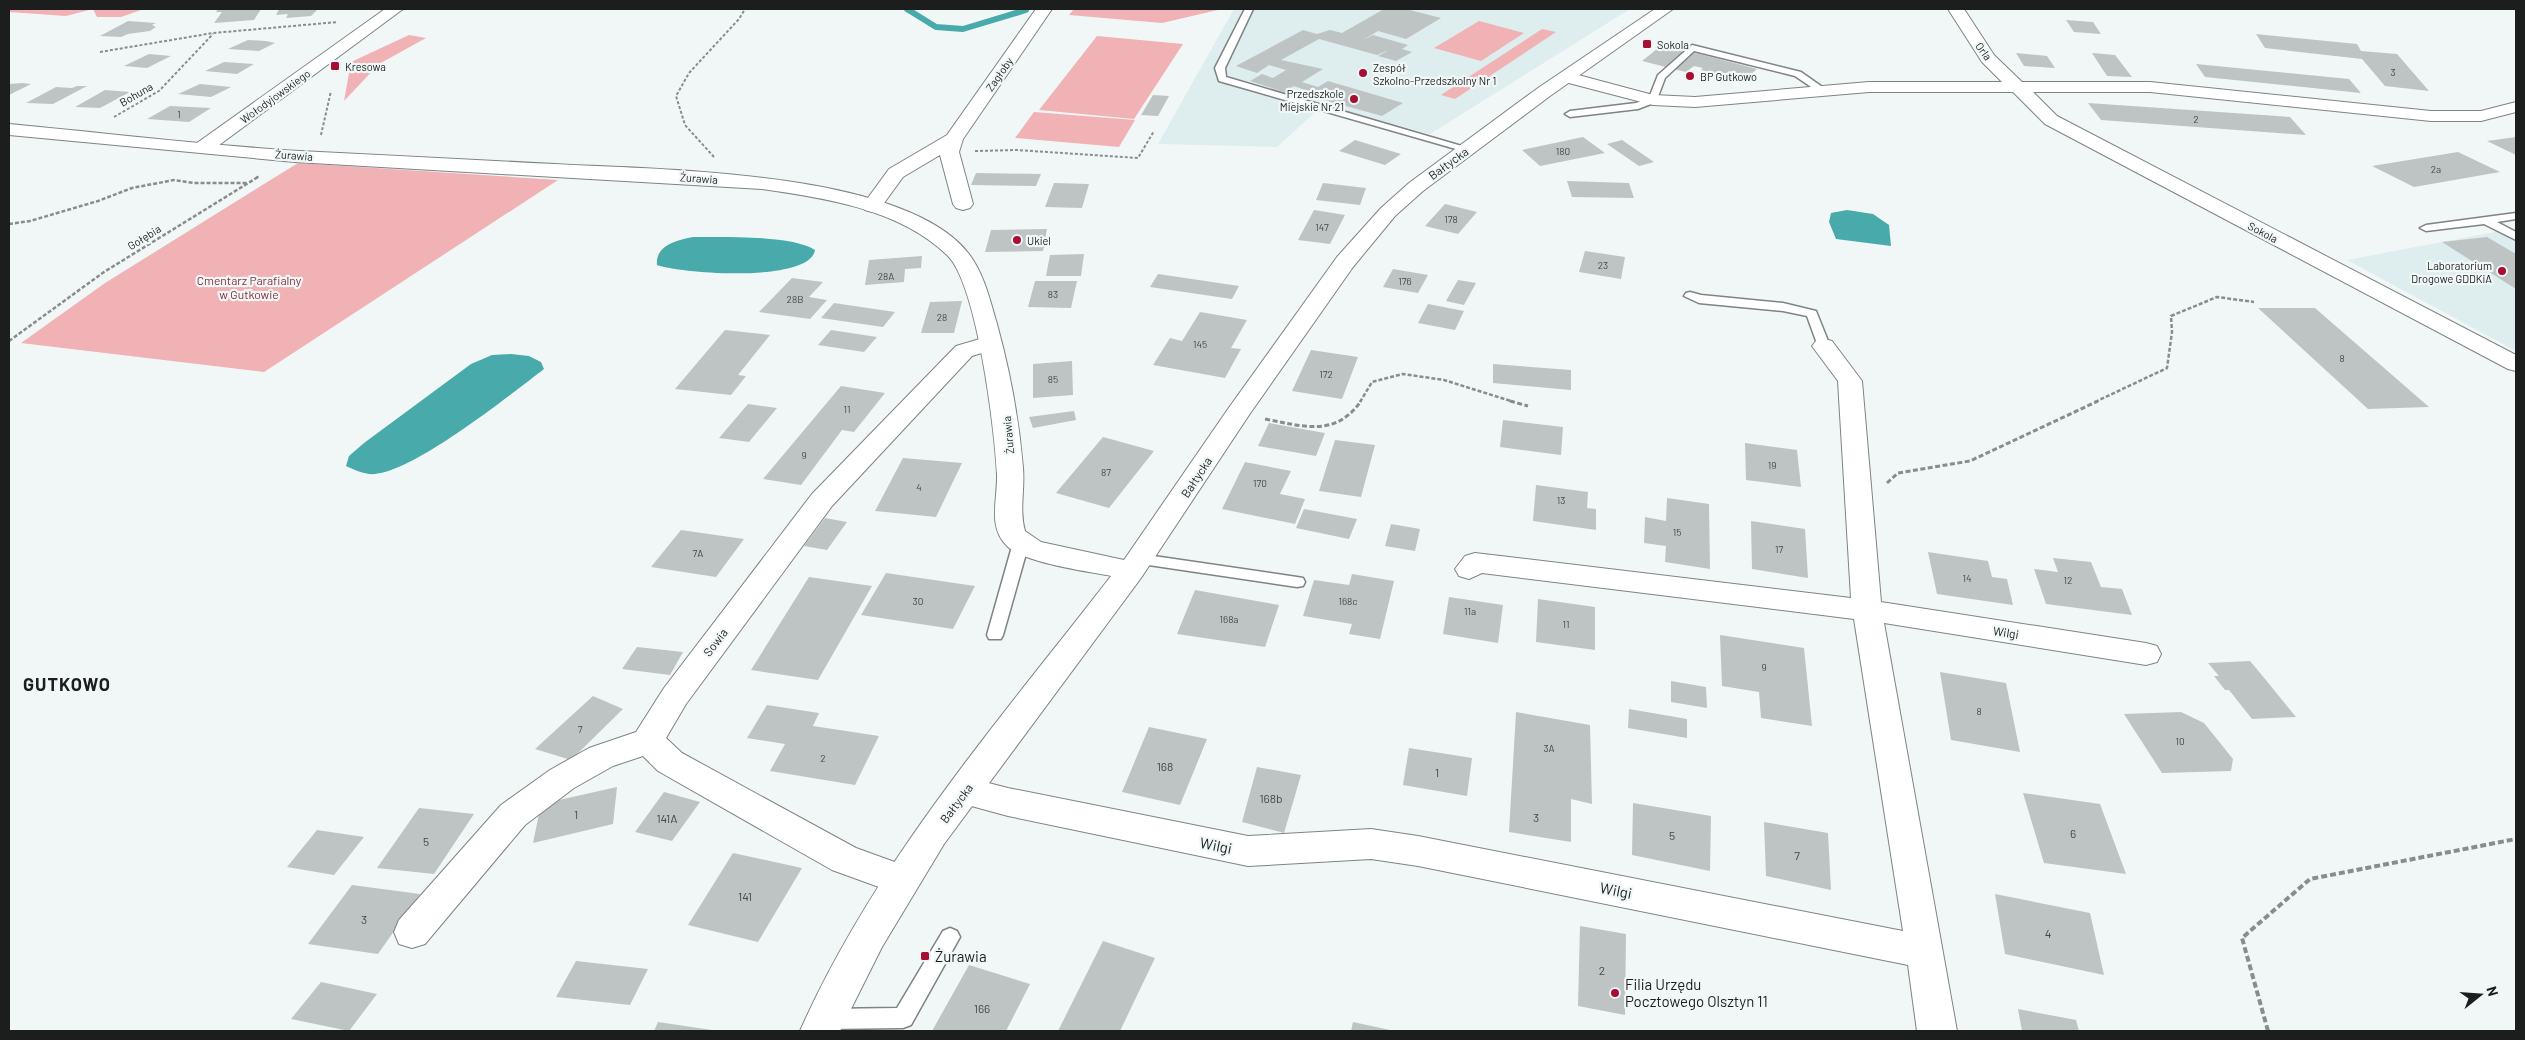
<svg xmlns="http://www.w3.org/2000/svg" width="2525" height="1040" viewBox="0 0 2525 1040" font-family="Barlow,sans-serif">
<style>
.built{fill:#deeded}
.green{fill:#f0b2b4}
.water{fill:#48aaaa}
.lines{fill:none;stroke-linecap:round;stroke-linejoin:round}
.stream{stroke:#48aaaa;stroke-width:6}
.building{fill:#bec4c4}
.lane-casing{stroke:#7e8383;stroke-width:3}
.street-casing{stroke:#7e8383;stroke-width:2}
.secondary-casing{stroke:#7e8383;stroke-width:2}
.path-far3{stroke:#888c8c;stroke-width:2;stroke-dasharray:3 2;stroke-linecap:butt}
.path-far2{stroke:#888c8c;stroke-width:2.5;stroke-dasharray:4 2;stroke-linecap:butt}
.path-far1{stroke:#888c8c;stroke-width:3;stroke-dasharray:5 2.5;stroke-linecap:butt}
.path{stroke:#888c8c;stroke-width:4;stroke-dasharray:6 3;stroke-linecap:butt}
.lane{fill:#fff;fill-rule:evenodd}
.street{fill:#fff;fill-rule:evenodd}
.secondary{fill:#fff;fill-rule:evenodd}
.poi-dot{fill:#a70e34;stroke:#f1f7f7;stroke-width:2}
.labels{text-anchor:middle;dominant-baseline:central;stroke-width:4.5;stroke-linejoin:round;paint-order:stroke}
.number-label{font-size:10px;fill:#444848}
.far-poi-label{font-size:11px;fill:#1c1e1e;stroke:#f1f7f7;text-anchor:start}
.far-street-label{font-size:11px;fill:#1c1e1e;stroke:#f1f7f7}
.street-label{font-size:12px;fill:#1c1e1e;stroke:#f1f7f7}
.park-label{font-size:12px;fill:#88303a;stroke:#f1f7f7}
.near-number-label{font-size:12px;fill:#444848}
.near-street-label{font-size:15px;fill:#1c1e1e;stroke:#f1f7f7}
.near-poi-label{font-size:15px;fill:#1c1e1e;stroke:#f1f7f7;text-anchor:start}
.district-label{font-size:18px;font-weight:bold;letter-spacing:1px;fill:#1c1e1e;stroke:#f1f7f7}
</style>
<rect width="100%" height="100%" fill="#f1f7f7"/>
<!-- built -->
<path class="built" d="M1234,9H1630L1430,134L1323,105L1277,147L1158,144Z
M2516,228V351L2347,260Z"/>
<!-- green -->
<path class="green" d="M9,9H144L121,17H97L93,9L66,16L9,12Z
M1074,9H1222L1162,23L1069,15Z
M1479,21L1524,33L1481,61L1434,48Z
M1542,29L1556,32L1455,99L1441,95Z
M409,35L426,38L379,64L344,101L351,62Z
M1097,36L1183,44L1134,119L1039,110Z
M1034,112L1135,120L1119,147L1015,138Z
M298,163L558,180L264,372L21,343L105,283Z"/>
<!-- water -->
<path class="water" d="M1847,210L1873,214L1889,225L1891,246L1836,239L1829,222L1831,213Z
M693,237C722,237 793,235 815,250C810,283 682,274 657,265C655,245 678,240 693,237Z
M511,354L529,356L541,362L544,369C510,395 415,471 375,474C365,475 355,470 346,466L349,456L364,443L471,364L492,355Z"/>
<g class="lines">
<!-- stream -->
<path class="stream" d="M907,9L936,27L963,29L1026,10"/>
</g>
<!-- building -->
<path class="building" d="M218,9H261L254,20L214,23L222,12H216Z
M279,9H318L311,16L286,18L288,14L276,15Z
M1384,9H1406L1441,18L1406,39L1378,31L1363,40L1373,35L1408,45L1402,49L1412,52L1396,61L1378,56L1389,50L1377,55L1319,39L1281,60L1323,69L1302,82L1318,87L1328,81L1403,103L1382,116L1306,95L1311,92L1294,86L1284,92L1250,81L1262,74L1273,78L1286,70L1269,65L1257,73L1236,66L1303,30L1317,34L1330,30L1342,33Z
M2066,20L2093,22L2101,34L2074,32Z
M128,21L156,23L152,25L156,27L150,31L128,34L121,37L100,36Z
M2256,34L2357,44L2361,51L2397,54L2429,91L2385,86L2362,59L2265,48Z
M248,40L266,41L275,43L259,51L228,49Z
M1662,45L1715,58L1757,69L1743,81L1701,70L1703,68L1694,66L1686,72L1642,61Z
M2016,53L2047,56L2055,68L2024,66Z
M2092,53L2115,55L2132,77L2107,76Z
M149,54L171,56L147,68L124,66Z
M224,62L254,64L237,74L205,71Z
M2196,64L2349,79L2361,93L2205,77Z
M22,83L31,84L9,95V84Z
M200,84L231,87L211,97L178,94Z
M77,86H87L53,104L26,103L56,87L72,88Z
M105,90L130,92L100,108L75,107Z
M1153,95L1169,96L1158,116L1141,115Z
M2088,103L2290,117L2306,135L2101,120Z
M170,106L211,108L189,122L147,119Z
M1583,137L1605,153L1540,166L1522,150Z
M2516,137V155L2487,141Z
M1355,140L1401,154L1385,165L1339,151Z
M1622,140L1654,162L1639,166L1607,144Z
M2458,152L2500,172L2414,187L2372,166Z
M976,173L1041,174L1036,186L971,185Z
M1567,181L1629,183L1634,198L1572,197Z
M1054,183L1089,184L1082,208L1045,207Z
M1323,183L1366,188L1360,205L1316,200Z
M1445,204L1477,212L1458,234L1425,226Z
M1314,210L1345,215L1330,244L1298,240Z
M1047,229L1043,251L985,252L991,230Z
M2487,237L2516,254V289L2442,242Z
M1585,251L1625,257L1621,279L1579,272Z
M1084,254L1081,276H1046L1050,255Z
M922,256L921,268L905,269L904,282L865,285L869,260Z
M1393,269L1428,275L1418,293L1383,287Z
M1158,274L1239,286L1232,299L1150,287Z
M792,278L823,282L809,297L827,300L810,319L759,312Z
M1458,280L1476,283L1464,305L1446,301Z
M1035,281H1077L1071,308L1028,307Z
M962,301L954,333H921L930,302Z
M834,303L895,312L883,327L821,318Z
M1428,304L1464,311L1455,330L1418,323Z
M2258,308H2315L2429,407L2368,409Z
M1200,312L1247,320L1231,348L1241,349L1225,378L1153,365L1170,338L1182,341Z
M725,330L770,335L738,375L746,376L731,395L675,389Z
M831,330L877,337L864,352L818,345Z
M1311,350L1358,357L1342,399L1292,391Z
M1072,361L1073,395L1033,398V364Z
M1493,364L1571,370V390L1493,383Z
M841,386L885,393L854,432L842,430L801,485L763,479Z
M748,404L777,408L749,442L719,438Z
M1074,411L1076,420L1033,428L1029,417Z
M1503,420L1563,427L1561,455L1500,447Z
M1269,423L1325,433L1316,456L1258,446Z
M1103,437L1154,451L1109,508L1056,493Z
M1335,440L1375,445L1361,497L1319,491Z
M1745,443L1797,450L1801,487L1746,480Z
M903,458L962,463L936,517L875,511Z
M1245,462L1291,471L1280,494L1305,499L1295,524L1222,509Z
M1536,485L1588,492L1587,508L1596,509V530L1533,521Z
M1667,498L1709,504L1710,569L1665,562L1666,546L1644,543L1645,517L1666,521Z
M1304,509L1357,519L1349,539L1296,528Z
M825,518L847,522L827,550L804,546Z
M1751,521L1805,529L1808,578L1752,569Z
M1391,524L1420,529L1415,551L1385,546Z
M681,530L744,539L716,577L651,567Z
M1928,552L1988,561L1992,577L2007,579L2013,605L1937,594Z
M2053,558L2091,562L2101,587L2122,589L2132,615L2046,604L2034,569L2058,572Z
M886,573L975,586L953,629L861,615Z
M1352,574L1394,581L1380,639L1349,634L1352,624L1303,616L1314,580L1349,585Z
M809,577L872,586L818,680L751,670Z
M1195,590L1279,605L1265,647L1177,634Z
M1449,597L1503,605L1498,643L1443,634Z
M1538,599L1595,607V650L1536,642Z
M1720,635L1804,648L1812,726L1761,718L1759,692L1722,686Z
M637,647L683,652L670,675L622,669Z
M2250,661L2261,674L2296,717L2252,719L2229,690H2225L2214,676H2219L2208,663Z
M1940,672L2006,683L2020,752L1951,740Z
M1671,681L1706,687L1707,708L1671,702Z
M593,696L623,709L571,760L535,749Z
M767,705L819,713L813,726L879,736L855,785L770,771L785,744L747,738Z
M1629,709L1687,719V738L1628,728Z
M1516,712L1590,725L1592,804L1571,799V842L1509,832Z
M2181,712L2204,723L2233,759L2231,771L2162,773L2124,714Z
M1149,727L1207,739L1180,805L1122,792Z
M1409,748L1472,758L1467,796L1403,785Z
M1257,767L1301,775L1284,833L1242,822Z
M617,787L613,824L533,843L541,804Z
M664,792L700,802L672,841L635,832Z
M2023,793L2100,804L2126,874L2044,863Z
M1633,803L1711,816L1710,871L1632,855Z
M419,808L474,814L434,874L377,868Z
M1764,822L1828,833L1831,890L1766,876Z
M317,830L364,837L334,875L287,867Z
M733,853L802,868L758,942L688,925Z
M352,885L420,894L378,954L308,944Z
M1995,894L2090,913L2104,975L2005,954Z
M1580,926L1626,934L1625,1015L1578,1006Z
M1103,941L1155,958L1120,1031H1058Z
M576,961L648,969L630,1005L556,997Z
M969,965L1030,984L1006,1031H932Z
M321,982L377,994L349,1031L291,1019Z
M2018,1009L2076,1020L2079,1031H2022Z
M658,1022L712,1030V1031H654Z
M1353,1022L1390,1030V1031H1351Z"/>
<g class="lines">
<!-- lane casing -->
<g class="lane-casing">
<path id="lane" d="M1245,9H1253L1225,68L1226,77L1472,149L1463,151L1219,81L1215,68Z
M1692,45L1801,72L1828,91L1820,93L1795,76L1694,51L1665,78L1656,102L1638,109L1570,117L1565,114L1570,111L1636,103L1649,98L1658,75Z
M2516,213V219L2497,222L2516,232V240L2484,224L2426,231L2420,228L2426,225Z
M1690,292L1701,295L1783,303L1816,311L1830,346L1824,350L1819,349L1807,316L1783,311L1699,303L1684,296L1686,293Z
M1021,538L1029,543L1003,635L1001,639H989L987,635L1013,543Z
M1140,554L1297,577L1303,578L1305,582L1303,586L1297,587L1135,563L1132,559L1135,555Z
M950,928L957,931L960,937L911,1025L903,1028L827,1029L819,1026L816,1019L819,1012L827,1009L897,1008L943,931Z"/>
</g>
<!-- street casing -->
<g class="street-casing">
<path id="street" d="M385,9H403L211,151H197L195,147L197,143Z
M1036,9H1052L963,139L959,152L973,204L970,208L963,210L956,208L953,204L940,155L903,177L879,210L872,212L865,210L862,206L889,169L947,135Z
M1948,9H1964L1994,55L2022,82H2150L2431,111H2481L2516,102V112L2481,121H2431L2150,92H2033L2057,116L2516,355V371L2508,369L2045,124L2013,92H1869L1695,107L1653,105L1561,81L1558,77L1561,73L1567,72L1653,95L1695,97L1869,82H2002L1982,62Z
M990,336L998,338L1002,343L998,348L972,356L832,506L686,704L666,738L682,753L856,848L914,869L919,880L914,891L901,895L832,870L658,771L643,756L613,766L574,788L525,825L425,944L412,948L399,944L394,932L399,920L501,805L550,770L589,748L636,732L664,688L812,494L956,346Z
M1824,339L1832,341L1862,381L1881,602L2146,643L2157,646L2161,654L2157,662L2146,665L1884,623L1957,1031H1917L1908,965L1418,866L1371,859L1248,866L1008,816L953,801L948,791L953,781L965,777L1008,788L1248,836L1371,829L1418,836L1903,931L1854,619L1482,573L1469,579L1459,576L1455,569L1465,556L1475,553L1851,598L1838,381L1812,346L1816,341Z"/>
</g>
<!-- secondary casing -->
<g class="secondary-casing">
<path id="secondary" d="M1655,9H1673L1550,96L1423,191L1395,216L1353,267L1249,415L1141,578L944,844L882,947L840,1031H800C875,862 999,721 1111,576C1086,571 1024,563 1007,546C987,527 998,498 997,474C995,431 977,283 947,255C899,209 825,198 762,189L295,162L9,135V124C106,133 203,145 300,151C385,155 470,160 555,164C655,170 904,169 969,254C984,274 990,300 997,324C1010,371 1019,419 1023,468C1025,489 1019,510 1025,531L1041,542L1124,560L1228,409L1337,257L1381,208L1409,183L1538,88Z"/>
</g>
<!-- path-far3 -->
<path class="path-far3" d="M100,52L213,33L338,22
M114,117L159,91L213,34
M321,135L331,91
M975,151L1017,150L1138,158L1154,131
M714,157L685,125L676,96L689,73L739,19L745,9
M256,178L259,176"/>
<!-- path-far2 -->
<path class="path-far2" d="M9,224L30,221L98,201L132,188L174,180L194,183H248
M9,341L104,272L258,177
M1360,402L1372,382L1403,374L1444,380L1514,402
M2095,402L2167,368L2172,332L2171,316L2217,297L2254,302"/>
<!-- path-far1 -->
<path class="path-far1" d="M1510,401L1528,406
M1265,419C1303,426 1335,438 1361,401
M1887,483L1898,473L1970,461L2098,401"/>
<!-- path -->
<path class="path" d="M2268,1031L2242,938L2310,879L2516,839"/>
<!-- lane -->
<use href="#lane" class="lane"/>
<!-- street -->
<use href="#street" class="street"/>
<!-- secondary -->
<use href="#secondary" class="secondary"/>
</g>
<!-- markers -->
<g class="poi-dot">
<rect x="1642" y="39" width="10" height="10" rx="2.5"/>
<rect x="330" y="61" width="10" height="10" rx="2.5"/>
<circle cx="1363" cy="73" r="5"/>
<circle cx="1690" cy="76" r="5"/>
<circle cx="1354" cy="99" r="5"/>
<circle cx="1017" cy="240" r="5"/>
<circle cx="2502" cy="271" r="5"/>
<rect x="920" y="951" width="10" height="10" rx="2.5"/>
<circle cx="1615" cy="993" r="5"/>
</g>
<g class="labels">
<!-- number labels -->
<g class="number-label">
<text x="2393" y="72">3</text>
<text x="179" y="114">1</text>
<text x="2196" y="119">2</text>
<text x="1563" y="151">180</text>
<text x="2436" y="169">2a</text>
<text x="1451" y="219">178</text>
<text x="1322" y="227">147</text>
<text x="1603" y="265">23</text>
<text x="886" y="276">28A</text>
<text x="1405" y="281">176</text>
<text x="1053" y="294">83</text>
<text x="795" y="299">28B</text>
<text x="942" y="317">28</text>
<text x="1200" y="344">145</text>
<text x="2342" y="358">8</text>
<text x="1326" y="374">172</text>
<text x="1053" y="379">85</text>
<text x="847" y="409">11</text>
<text x="804" y="455">9</text>
<text x="1772" y="465">19</text>
<text x="1106" y="472">87</text>
<text x="1260" y="483">170</text>
<text x="919" y="487">4</text>
<text x="1561" y="500">13</text>
<text x="1677" y="532">15</text>
<text x="1779" y="549">17</text>
<text x="698" y="553">7A</text>
<text x="1967" y="578">14</text>
<text x="2068" y="580">12</text>
<text x="918" y="601">30</text>
<text x="1348" y="601">168c</text>
<text x="1470" y="611">11a</text>
<text x="1229" y="619">168a</text>
<text x="1566" y="624">11</text>
<text x="1764" y="667">9</text>
<text x="1979" y="711">8</text>
<text x="580" y="729">7</text>
<text x="2180" y="741">10</text>
<text x="1549" y="748">3A</text>
<text x="823" y="758">2</text>
</g>
<!-- far-poi labels -->
<g class="far-poi-label">
<text x="1657" y="44">Sokola</text>
<text x="345" y="66">Kresowa</text>
<text x="1373" y="67">Zespół<tspan x="1373" dy="13">Szkolno-Przedszkolny Nr 1</tspan></text>
<text x="1700" y="76">BP Gutkowo</text>
<text x="1344" y="93" text-anchor="end">Przedszkole<tspan x="1344" dy="13">Miejskie Nr 21</tspan></text>
<text x="1027" y="240">Ukiel</text>
<text x="2492" y="265" text-anchor="end">Laboratorium<tspan x="2492" dy="13">Drogowe GDDKiA</tspan></text>
</g>
<!-- far-street labels -->
<g class="far-street-label">
<text transform="translate(1984 51) rotate(54)">Orla</text>
<text transform="translate(999 74) rotate(-55)">Zagłoby</text>
<text transform="translate(136 94) rotate(-30)">Bohuna</text>
<text transform="translate(275 96) rotate(-36)">Wołodyjowskiego</text>
<text transform="translate(294 155) rotate(4)">Żurawia</text>
<text transform="translate(699 178) rotate(4)">Żurawia</text>
<text transform="translate(2263 232) rotate(28)">Sokola</text>
<text transform="translate(144 237) rotate(-32)">Gołębia</text>
<text transform="translate(1008 435) rotate(-95)">Żurawia</text>
</g>
<!-- street labels -->
<g class="street-label">
<text transform="translate(1448 163) rotate(-36)">Bałtycka</text>
<text transform="translate(1196 477) rotate(-57)">Bałtycka</text>
<text transform="translate(2006 632) rotate(9)">Wilgi</text>
<text transform="translate(715 642) rotate(-53)">Sowia</text>
<text transform="translate(956 803) rotate(-53)">Bałtycka</text>
</g>
<!-- park labels -->
<g class="park-label">
<text x="249" y="280">Cmentarz Parafialny<tspan x="249" dy="14">w Gutkowie</tspan></text>
</g>
<!-- near-number labels -->
<g class="near-number-label">
<text x="1165" y="766">168</text>
<text x="1437" y="772">1</text>
<text x="1271" y="798">168b</text>
<text x="576" y="814">1</text>
<text x="1536" y="817">3</text>
<text x="667" y="818">141A</text>
<text x="2073" y="833">6</text>
<text x="1672" y="835">5</text>
<text x="426" y="841">5</text>
<text x="1797" y="855">7</text>
<text x="745" y="896">141</text>
<text x="364" y="919">3</text>
<text x="2048" y="933">4</text>
<text x="1602" y="970">2</text>
<text x="982" y="1008">166</text>
</g>
<!-- near-street labels -->
<g class="near-street-label">
<text transform="translate(1216 845) rotate(11)">Wilgi</text>
<text transform="translate(1616 890) rotate(11)">Wilgi</text>
</g>
<!-- near-poi labels -->
<g class="near-poi-label">
<text x="935" y="956">Żurawia</text>
<text x="1625" y="984">Filia Urzędu<tspan x="1625" dy="17">Pocztowego Olsztyn 11</tspan></text>
</g>
<!-- district labels -->
<g class="district-label">
<text x="67" y="684">GUTKOWO</text>
</g>
</g>
<!-- border -->
<rect width="2525" height="1040" fill="none" stroke="#1c1e1e" stroke-width="20"/>
<!-- north arrow -->
<g transform="translate(2480 995) rotate(73)" stroke="#f1f7f7" stroke-width="4" paint-order="stroke">
<path d="M0-4L9 19L0 12L-9 19Z" fill="#1c1e1e"/>
<text y="-8" font-size="14" font-weight="bold" text-anchor="middle" fill="#1c1e1e">N</text>
</g>
</svg>
